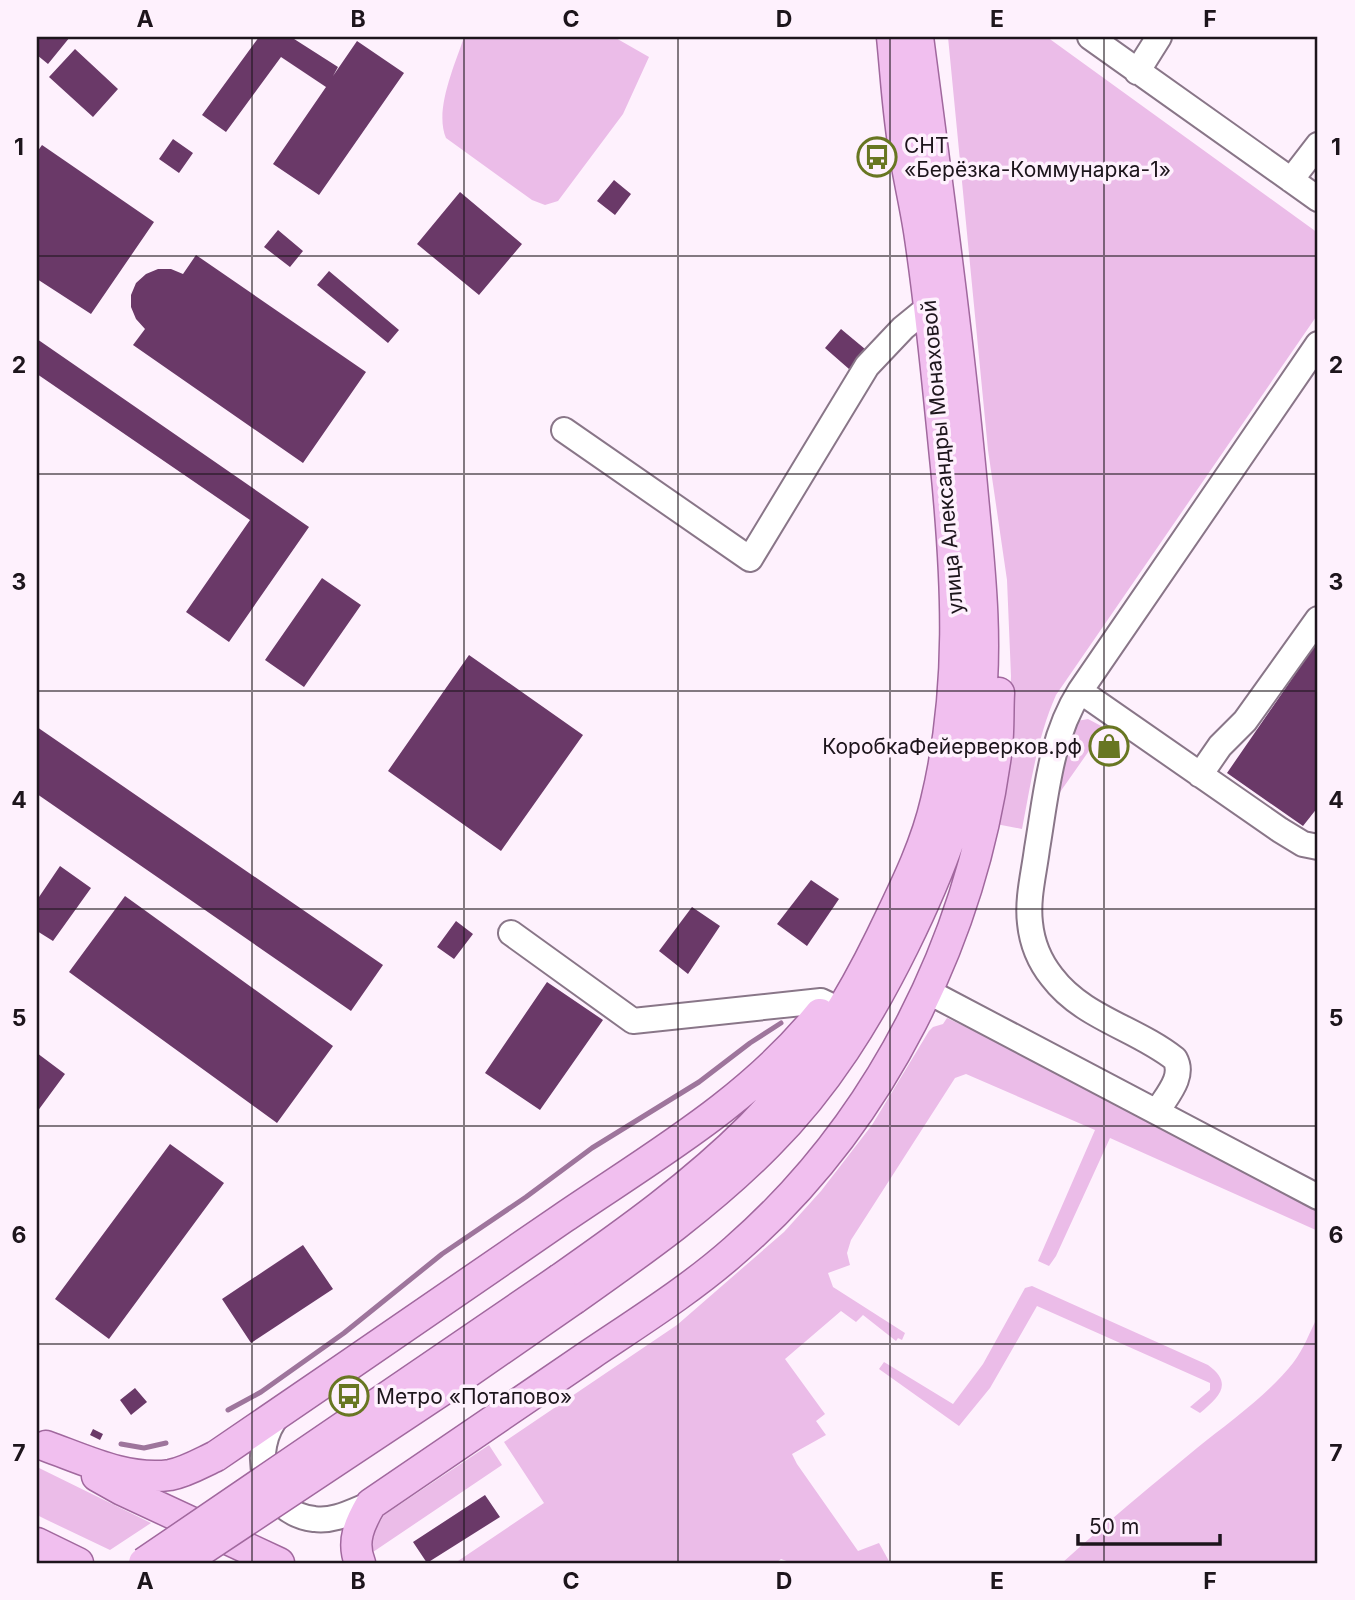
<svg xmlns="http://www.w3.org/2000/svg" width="1355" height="1600" viewBox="0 0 1355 1600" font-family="Inter,sans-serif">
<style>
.green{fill:#ebbce8}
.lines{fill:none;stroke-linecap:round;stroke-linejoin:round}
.stream{stroke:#9e759c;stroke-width:5}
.building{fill:#6a3968}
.minor-casing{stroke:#897688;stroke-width:28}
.major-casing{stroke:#a1689e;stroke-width:33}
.minor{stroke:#fff;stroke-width:24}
.major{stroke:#f1bfef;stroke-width:30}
.major-bridge-casing{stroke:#a1689e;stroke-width:33;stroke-linecap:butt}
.major-bridge{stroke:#f1bfef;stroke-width:30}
.grid{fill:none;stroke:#1d151c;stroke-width:2;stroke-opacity:0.55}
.labels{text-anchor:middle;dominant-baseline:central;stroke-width:7;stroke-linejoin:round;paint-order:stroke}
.poi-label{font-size:21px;fill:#1d151c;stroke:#fef1fd;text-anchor:start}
.street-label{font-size:21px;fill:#1d151c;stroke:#fef1fd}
.neatline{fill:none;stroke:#1d151c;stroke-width:2.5}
.grid-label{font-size:23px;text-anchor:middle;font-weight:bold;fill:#1d151c}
</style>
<rect width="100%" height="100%" fill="#fef1fd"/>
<!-- green -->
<path class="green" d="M464,37H614L649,57L623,114L558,201L545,205L532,200L446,138C434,110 455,65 464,37Z
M948,37H1047L1318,233V314L1056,695C1037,738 1031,783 1022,829L996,824L1008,753L1011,676L1007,580L988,450Z
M1088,719L1105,728L1058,795L1056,794L1063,750L1077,721Z
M947,1018L1009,1047L1318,1207V1231L1110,1138L1056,1256L1049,1266L1038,1261L1095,1130L966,1074L955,1078L851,1240L847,1253L850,1265L828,1273L833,1287L905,1333L902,1340L898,1338L896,1341L863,1315L856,1322L841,1311L785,1359L825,1414L816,1421L826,1435L792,1454L797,1464L858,1551L879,1543L890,1563H792L781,1559L776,1563H455L544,1503L504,1442L677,1325L784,1232L821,1191L872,1125L929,1031L933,1027L943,1024Z
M1032,1286L1208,1365C1234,1384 1219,1397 1200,1413L1190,1407L1210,1390V1383L1037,1306L990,1388L959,1426L879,1369L884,1362L953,1404L983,1364L1025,1288Z
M1318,1316V1563H1062C1106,1523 1151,1486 1197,1448C1227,1424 1269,1394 1293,1363C1304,1349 1310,1331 1318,1316Z
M489,1445L502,1465L373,1552V1534L384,1515Z
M37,1467L151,1523L110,1550L47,1520L37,1515Z"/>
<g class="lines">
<!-- stream -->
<path class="stream" d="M228,1410L261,1392L344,1333L442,1254L526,1197L592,1148L699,1082L750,1043L781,1023
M121,1444L144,1448L166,1443"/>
</g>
<!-- building -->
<path class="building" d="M37,37H70L48,64L37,55Z
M259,37H291L281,57L226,132L202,115Z
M291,37L338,67L333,76L357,41L404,73L319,195L273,164L326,87L281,57Z
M75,49L118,89L93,117L49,77Z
M173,139L193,153L179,173L159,159Z
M42,145L154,222L91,314L37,279V152Z
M614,180L631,194L615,215L597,201Z
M460,192L522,244L479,295L417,244Z
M278,230L303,251L290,267L264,247Z
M196,255L366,372L303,463L133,345L145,329L136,319L131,307V295L136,283L146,274L158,269H171L183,274Z
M329,271L399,330L388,343L317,285Z
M841,329L865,349L849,369L825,348Z
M37,339L309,527L229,642L186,612L250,520L37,374Z
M322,578L361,605L304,687L265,660Z
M1318,641V807L1303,826L1227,773Z
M469,655L583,735L501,851L388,771Z
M37,727L383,965L351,1011L37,794Z
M1111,735L1119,741L1108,757L1099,751Z
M60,866L91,888L53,941L37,931V900Z
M811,880L839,899L807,946L777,924Z
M125,896L333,1046L277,1123L69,972Z
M692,907L720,926L688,974L659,951Z
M456,921L473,934L454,959L437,947Z
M547,982L603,1020L540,1110L485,1073Z
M37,1053L65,1074L37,1112Z
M170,1144L224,1183L109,1339L55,1299Z
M303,1245L333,1289L251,1343L222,1299Z
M135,1388L147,1402L131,1415L120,1400Z
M93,1429L103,1434L100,1440L90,1435Z
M485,1495L500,1517L427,1563L413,1542Z"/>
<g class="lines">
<!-- minor casing -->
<g class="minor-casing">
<path id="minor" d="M1090,37L1318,199
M1137,72L1159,37
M1291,180L1318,145
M564,430L750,559L867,366L903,328L930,306
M1080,691L1280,830L1303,844L1318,847
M1200,775L1220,746L1245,721L1318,619
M511,933L633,1021L821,1001L842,1011
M927,991L1318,1197
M1157,1112C1166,1096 1185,1077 1175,1059C1136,1028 1083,1018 1052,977C1040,962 1032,943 1030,923C1027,899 1034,873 1037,849C1046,796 1050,738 1080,691L1318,344
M279,1414C248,1450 263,1513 314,1519C334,1522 353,1511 371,1504"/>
</g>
<!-- major casing -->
<g class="major-casing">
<path id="major" d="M560,1279C627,1232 693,1185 751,1127C806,1072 847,1007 881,937C902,893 925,849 936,801C963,690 957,580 946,467C938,388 931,309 919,231C915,205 909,180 905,155C898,116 896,76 892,37
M574,1299C642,1251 710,1203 768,1144C826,1086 868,1018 904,945C940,872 969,798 979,716C989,635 978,555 971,475C957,328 937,183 918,37
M46,1446C85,1460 127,1481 170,1475C186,1472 201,1463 216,1456C332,1377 447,1298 563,1218C654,1156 750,1101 820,1014
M97,1476L122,1490L279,1563
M37,1543L78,1563
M360,1563C351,1541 360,1523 371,1504C444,1454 517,1404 591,1354C640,1321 691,1289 735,1250C881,1123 973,937 997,747C999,729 998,711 999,693"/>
</g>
<!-- minor -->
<use href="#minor" class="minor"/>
<!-- major -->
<use href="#major" class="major"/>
<!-- major-bridge casing -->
<g class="major-bridge-casing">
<path id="major-bridge" d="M144,1563L560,1279
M182,1563L444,1389L574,1299"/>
</g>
<!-- major-bridge -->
<use href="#major-bridge" class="major-bridge"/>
</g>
<!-- grid -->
<path class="grid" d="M252,37V1563M464,37V1563M678,37V1563M890,37V1563M1104,37V1563M37,256H1318M37,474H1318M37,691H1318M37,909H1318M37,1126H1318M37,1344H1318"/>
<!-- icons -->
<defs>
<g id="bus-ring" transform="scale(2.0125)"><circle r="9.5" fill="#fef1fd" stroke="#687622" stroke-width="1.5"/><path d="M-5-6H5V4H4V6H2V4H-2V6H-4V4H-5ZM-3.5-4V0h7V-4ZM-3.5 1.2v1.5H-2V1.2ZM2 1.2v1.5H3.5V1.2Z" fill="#687622"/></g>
<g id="shop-ring" transform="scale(2.0125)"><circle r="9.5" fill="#fef1fd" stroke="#687622" stroke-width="1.5"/><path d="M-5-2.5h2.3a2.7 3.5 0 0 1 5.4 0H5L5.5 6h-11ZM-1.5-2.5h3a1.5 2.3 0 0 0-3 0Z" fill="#687622"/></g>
</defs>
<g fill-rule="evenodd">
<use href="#bus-ring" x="877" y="157"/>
<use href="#shop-ring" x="1109" y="746"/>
<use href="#bus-ring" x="349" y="1396"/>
</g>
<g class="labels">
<!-- poi labels -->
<g class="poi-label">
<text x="904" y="145">СНТ<tspan x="904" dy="24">«Берёзка-Коммунарка-1»</tspan></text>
<text x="1082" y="746" text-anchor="end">КоробкаФейерверков.рф</text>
<text x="376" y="1396">Метро «Потапово»</text>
</g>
<!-- street labels -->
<g class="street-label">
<text transform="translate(942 457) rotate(-95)">улица Александры Монаховой</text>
</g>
</g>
<!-- border -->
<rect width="1355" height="1600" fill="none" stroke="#fef1fd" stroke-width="77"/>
<!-- scale -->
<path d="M1078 1534v10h142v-10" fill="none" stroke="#1d151c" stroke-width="3.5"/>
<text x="1089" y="1534" font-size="21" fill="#1d151c" stroke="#fef1fd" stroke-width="5" paint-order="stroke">50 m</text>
<rect x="38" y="38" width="1278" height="1524" class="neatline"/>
<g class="grid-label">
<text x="145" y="27">A</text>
<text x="358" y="27">B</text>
<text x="571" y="27">C</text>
<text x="784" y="27">D</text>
<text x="997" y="27">E</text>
<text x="1210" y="27">F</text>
<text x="19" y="155">1</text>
<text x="1336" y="155">1</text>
<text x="19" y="373">2</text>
<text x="1336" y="373">2</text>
<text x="19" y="590">3</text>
<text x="1336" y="590">3</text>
<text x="19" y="808">4</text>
<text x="1336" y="808">4</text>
<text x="19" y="1026">5</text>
<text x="1336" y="1026">5</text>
<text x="19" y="1243">6</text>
<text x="1336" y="1243">6</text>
<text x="19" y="1461">7</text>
<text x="1336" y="1461">7</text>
<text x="145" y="1589">A</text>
<text x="358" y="1589">B</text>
<text x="571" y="1589">C</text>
<text x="784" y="1589">D</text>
<text x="997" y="1589">E</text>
<text x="1210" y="1589">F</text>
</g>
</svg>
